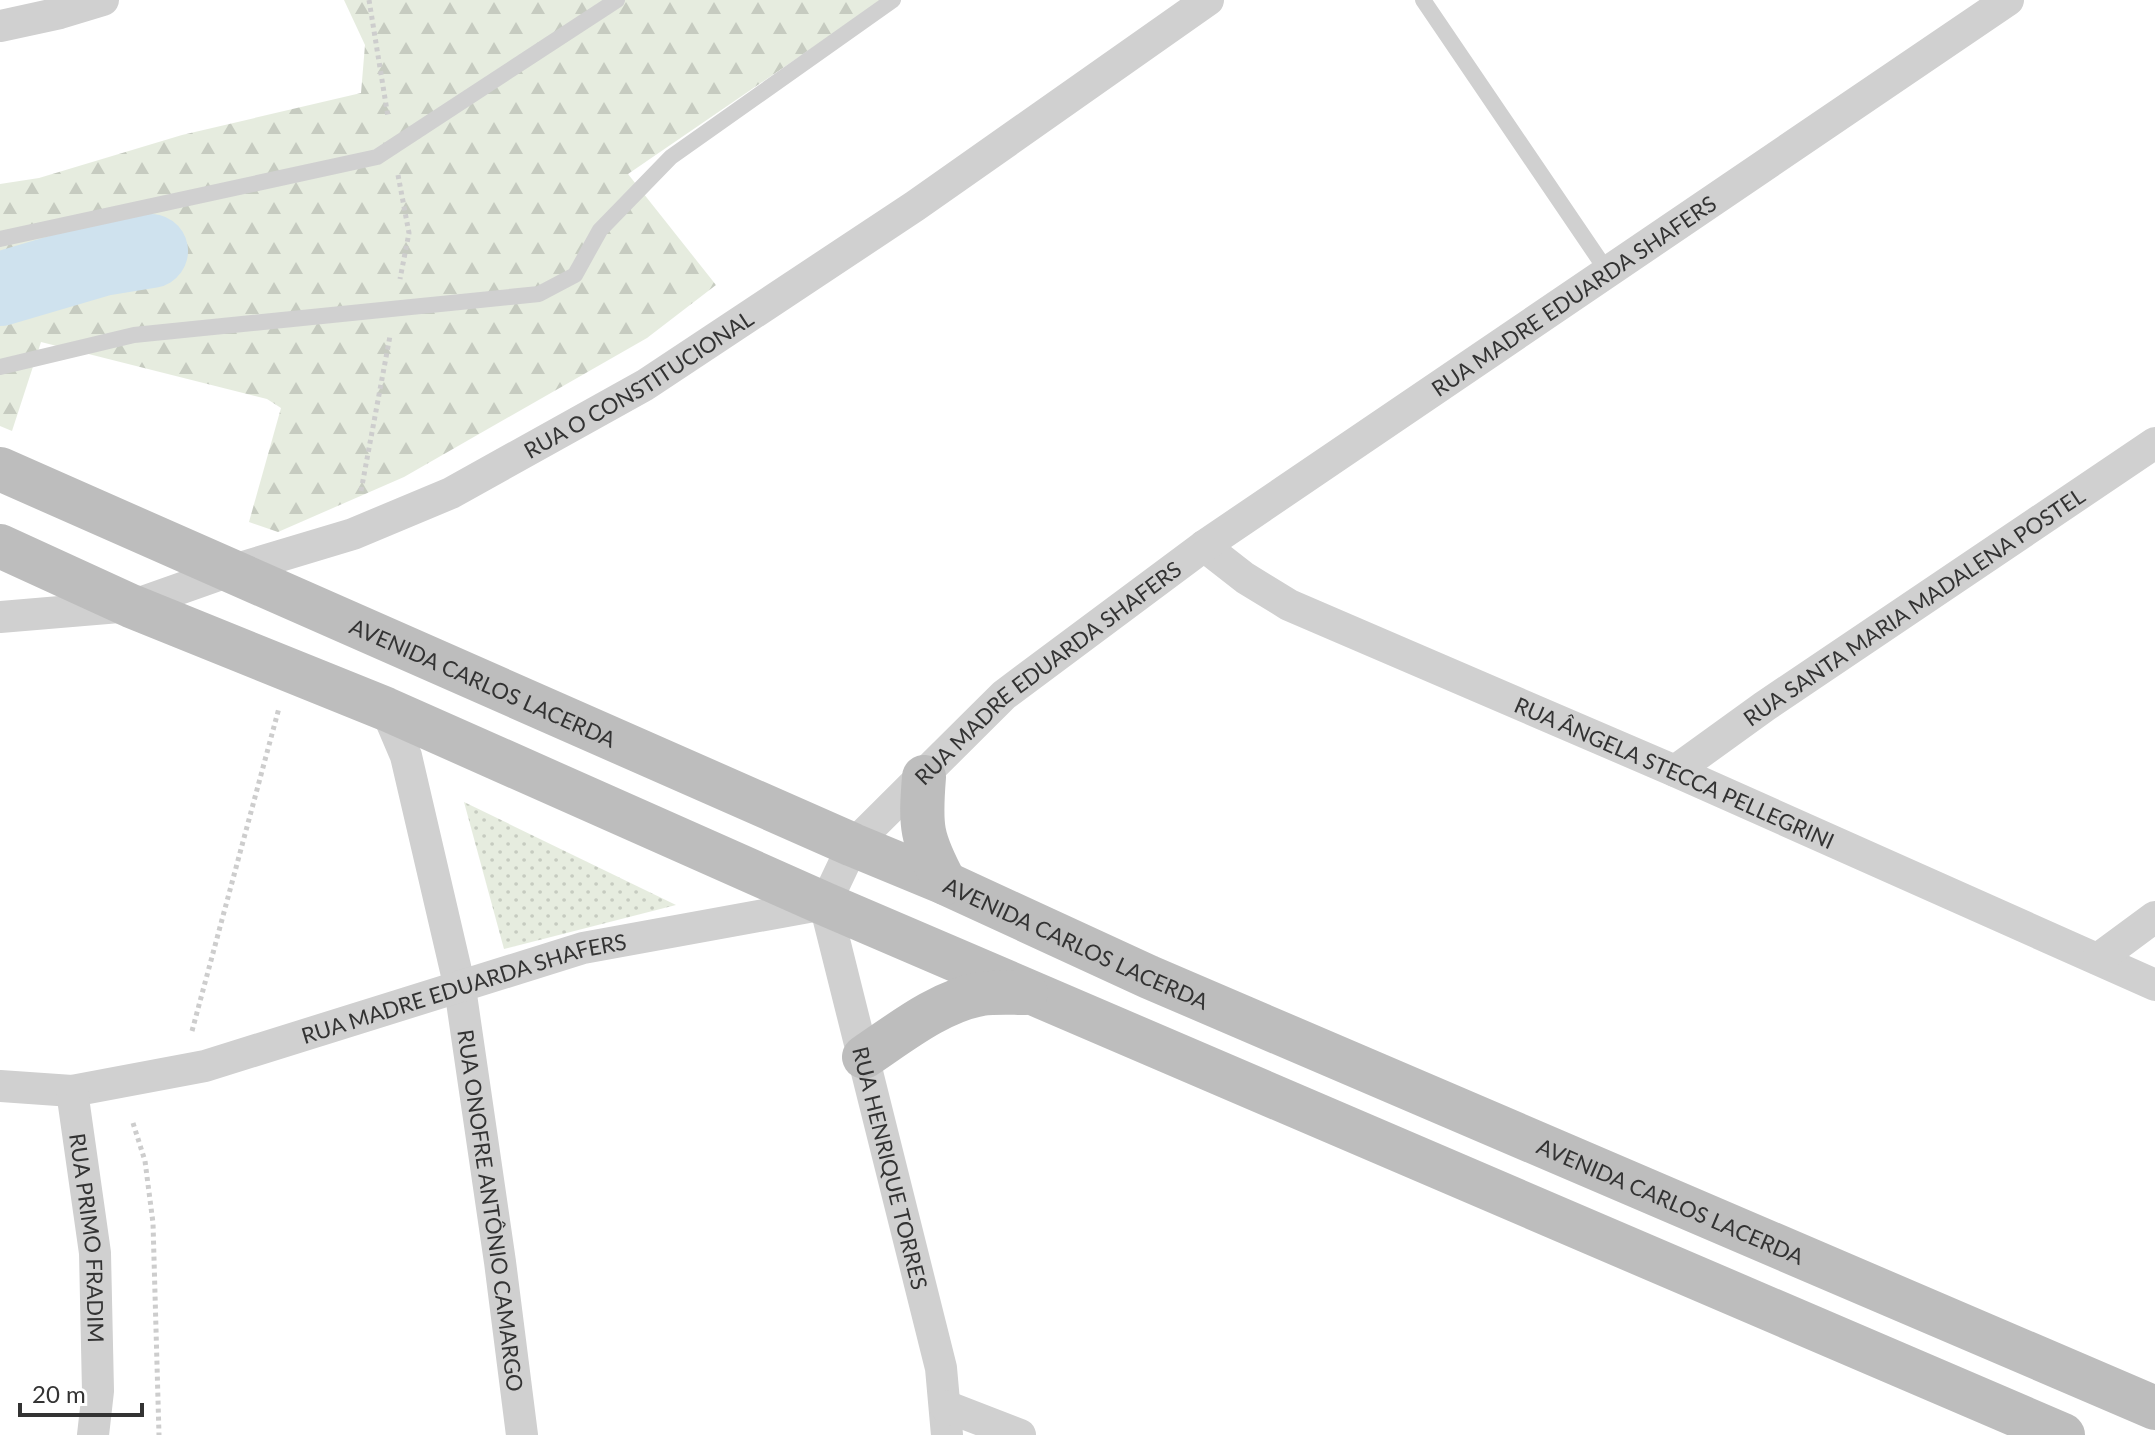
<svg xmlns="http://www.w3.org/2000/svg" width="2155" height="1435" viewBox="0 0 2155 1435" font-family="Lato,sans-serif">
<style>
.forest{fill:url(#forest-firs)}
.park{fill:url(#park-dots)}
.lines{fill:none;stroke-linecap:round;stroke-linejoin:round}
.river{stroke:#cfe2ee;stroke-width:74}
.path{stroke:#cdcdcd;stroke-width:5;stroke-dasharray:4 4;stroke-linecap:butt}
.service{stroke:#d0d0d0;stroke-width:16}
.minor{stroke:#d0d0d0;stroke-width:32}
.secondary{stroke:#bdbdbd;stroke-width:44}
.labels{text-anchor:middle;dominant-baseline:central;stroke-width:8;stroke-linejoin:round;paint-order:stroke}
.street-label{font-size:22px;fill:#333;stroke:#fff}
</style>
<defs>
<pattern id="forest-firs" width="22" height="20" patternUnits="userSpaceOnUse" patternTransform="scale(2)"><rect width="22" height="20" fill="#e6ecdf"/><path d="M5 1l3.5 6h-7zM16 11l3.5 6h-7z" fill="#c6cbc0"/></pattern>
<pattern id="park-dots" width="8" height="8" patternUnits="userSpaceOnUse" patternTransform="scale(2)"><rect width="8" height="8" fill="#e6ecdf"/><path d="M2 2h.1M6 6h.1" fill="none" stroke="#c6cbc0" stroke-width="1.8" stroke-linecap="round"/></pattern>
</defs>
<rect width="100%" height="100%" fill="#fff"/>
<!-- forest -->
<path class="forest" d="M344,0H882L628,174L716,285L647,338L404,477L278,532L249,522L281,408L267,399L41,342L12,431L0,426V184L39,178L182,135L361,93L365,45Z"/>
<!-- park -->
<path class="park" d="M464,802L676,905L504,949Z"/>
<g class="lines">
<!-- river -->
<path class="river" d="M0,289L102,259L151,251"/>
<!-- path -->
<path class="path" d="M369,0L388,117
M398,175L409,233L400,279
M361,491L390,336
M192,1031L279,708
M133,1123L145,1161L153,1223L159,1435"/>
<!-- service -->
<path class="service" d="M1423,0L1607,271
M0,239L377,157L617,0
M0,367L134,335L539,294L575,275L600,230L671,157L893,0"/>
<!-- minor -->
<g class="minor">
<path d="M0,26L60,13L103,0"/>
<path id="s1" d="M1204,546L1245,578L1289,605L1675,771L2155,985"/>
<path id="s2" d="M0,617L131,606L230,571L353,534L451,493L645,385L915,206L1208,0"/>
<path id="s3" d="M386,709L406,756L460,988L500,1262L522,1435"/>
<path id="s4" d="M1675,771L1765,706L2155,443"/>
<path id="s5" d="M825,904L853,845L1004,695L1204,546L2008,0"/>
<path id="s6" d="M825,904L941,1368L947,1435"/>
<path d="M2098,959L2155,917"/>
<path id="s7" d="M0,1086L72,1091L205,1066L583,948L825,904"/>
<path id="s8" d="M72,1091L95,1253L98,1391L93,1435"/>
<path d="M945,1406L1020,1435"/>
</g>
<!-- secondary -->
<g class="secondary">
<path id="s9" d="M0,469L853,845L945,883L1149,977L2155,1408"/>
<path d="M0,546L131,606L386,709L825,904L2063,1435"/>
<path d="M924,777C920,827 921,838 945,883"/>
<path d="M864,1057C900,1033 938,1002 981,994C995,992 1011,993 1026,993"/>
</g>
</g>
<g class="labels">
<!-- street labels -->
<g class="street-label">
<text stroke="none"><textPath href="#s5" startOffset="974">RUA MADRE EDUARDA SHAFERS</textPath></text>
<text stroke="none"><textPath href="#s2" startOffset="688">RUA O CONSTITUCIONAL</textPath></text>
<text stroke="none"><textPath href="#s4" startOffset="290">RUA SANTA MARIA MADALENA POSTEL</textPath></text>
<text stroke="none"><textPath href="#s5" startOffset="326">RUA MADRE EDUARDA SHAFERS</textPath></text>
<text stroke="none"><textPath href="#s9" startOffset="528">AVENIDA CARLOS LACERDA</textPath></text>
<text stroke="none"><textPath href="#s1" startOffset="524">RUA ÂNGELA STECCA PELLEGRINI</textPath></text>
<text stroke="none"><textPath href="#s9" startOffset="1176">AVENIDA CARLOS LACERDA</textPath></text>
<text stroke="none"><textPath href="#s7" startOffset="478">RUA MADRE EDUARDA SHAFERS</textPath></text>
<text stroke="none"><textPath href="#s6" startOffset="272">RUA HENRIQUE TORRES</textPath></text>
<text stroke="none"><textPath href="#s9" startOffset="1824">AVENIDA CARLOS LACERDA</textPath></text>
<text stroke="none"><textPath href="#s3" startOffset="514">RUA ONOFRE ANTÔNIO CAMARGO</textPath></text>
<text stroke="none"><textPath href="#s8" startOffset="148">RUA PRIMO FRADIM</textPath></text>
</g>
</g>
<!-- scale -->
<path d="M20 1403v12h122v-12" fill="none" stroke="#333333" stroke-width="4"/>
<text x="32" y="1403" font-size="24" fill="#333333" stroke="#ffffff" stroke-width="6" paint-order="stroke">20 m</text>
</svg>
